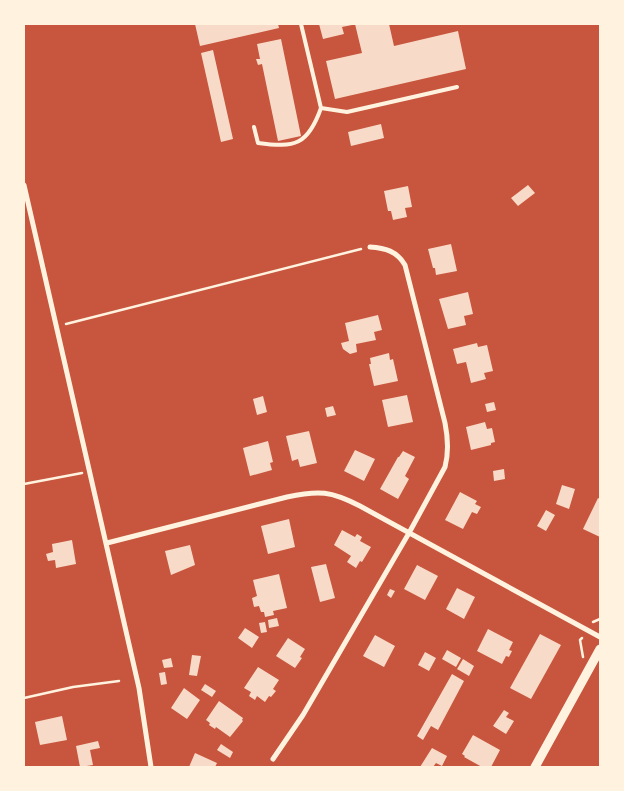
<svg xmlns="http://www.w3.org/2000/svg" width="624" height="791" viewBox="0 0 624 791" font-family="'Asap Condensed',sans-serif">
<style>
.building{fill:#f7dbc8}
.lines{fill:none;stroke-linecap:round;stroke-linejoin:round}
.path{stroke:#fff3e0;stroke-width:2.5}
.service{stroke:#fff3e0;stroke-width:4}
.minor{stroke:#fff3e0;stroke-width:5}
.tertiary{stroke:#fff3e0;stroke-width:9}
</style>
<rect width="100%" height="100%" fill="#c8553d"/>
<!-- building -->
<path class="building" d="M195,24H278L279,28L200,46Z
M319,24H352V25L342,27L344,34L323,39Z
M355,24H389L394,46L458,31L466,69L335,99L326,61L362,53Z
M281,39L301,136L278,141L262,64L258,65L256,59H260L257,44Z
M213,50L233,139L221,142L201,53Z
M381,124L384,138L351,146L348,132Z
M528,185L535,193L518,206L511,198Z
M408,186L412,207L405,208L407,217L393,220L391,211H388L384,191Z
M451,244L457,271L436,275L435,268H433L428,249Z
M468,292L473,314L464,316L466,325L448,329L439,299Z
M378,315L382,330L374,332L376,340L356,344L357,352L350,354L343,349L341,343L349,341L345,323Z
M477,343L478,347L487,345L493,371L484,373L486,379L471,383L466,362L457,364L453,349Z
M389,353L390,360L393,359L398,381L374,386L369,364H371L370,358Z
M407,395L413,422L388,427L382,400Z
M263,396L267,412L257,415L253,399Z
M494,402L496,410L487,412L485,404Z
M333,406L336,415L327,417L325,408Z
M485,422L487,429L492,428L495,442L491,443V445L471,450L466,427Z
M309,431L317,463L300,467L298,459L292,461L286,436Z
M268,441L273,462L270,463L272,470L250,476L243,448Z
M355,450L375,459L364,481L344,471Z
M403,451L415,457L405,476L409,479L398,499L380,489L398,457H399Z
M504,469L505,479L494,481L493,471Z
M562,485L575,489L569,509L556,504Z
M460,492L477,501L475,504L481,507L477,514L472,512L463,529L445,520Z
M598,498L600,499V537L583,529Z
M546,510L555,515L546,531L537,526Z
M289,519L295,547L268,554L261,526Z
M342,530L355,537L357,534L362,537L360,541L371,547L362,562L360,561L356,568L347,562L351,556L334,545Z
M72,540L76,564L56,568L55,560L48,561L46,554L53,552L52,544Z
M190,545L195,565L171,575L165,551Z
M326,564L335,598L320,602L311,567Z
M417,565L438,576L425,600L404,589Z
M279,574L287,608L273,611L274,615L265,617L264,612H261L259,606L254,607L252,598L257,596L253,580Z
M457,588L475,597L464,619L446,609Z
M390,589L395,591L391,598L387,595Z
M277,618L279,626L269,628L268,620Z
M265,622L267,632L261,633L259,623Z
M245,628L259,637L252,648L238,638Z
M488,629L513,642L509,650L512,651L509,657L506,656L502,664L477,651Z
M540,634L561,645L531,699L510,688Z
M375,635L395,646L384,667L363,656Z
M288,638L305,649L300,657L302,658L295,668L276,656Z
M447,650L461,658L456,667L442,659Z
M425,652L436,658L429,671L418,665Z
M192,655L201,656L197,676L189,675Z
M171,658L173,667L164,668L162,660Z
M463,659L474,666L469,676L457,669Z
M258,667L279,680L273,689L276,691L271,697L269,696L265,702L257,696L255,700L249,696L251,692L244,688Z
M165,672L167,684L161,685L159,673Z
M452,674L464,681L438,730L431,726L423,740L417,736Z
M205,684L216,691L212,697L201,690Z
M184,688L200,700L187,719L171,708Z
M219,701L243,718L242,720L243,721L230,737L216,727L215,729L209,725L210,723L206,720Z
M504,710L509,713L506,717L514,721L506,734L493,726Z
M62,716L67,740L40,745L35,722Z
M473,735L500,750L491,767H482L464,757L465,756L462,754Z
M98,741L100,748L90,750L93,765L80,767L76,746Z
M221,744L233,752L230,758L217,750Z
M432,748L447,756L442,766L436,763L433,767H420Z
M195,753L217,763L215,767H189Z"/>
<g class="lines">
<!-- path -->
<path class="path" d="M66,324L361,249
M24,484L82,473
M593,622L600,619
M582,638L580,640L583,657
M24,698L73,687L119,681"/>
<!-- service -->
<path class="service" d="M301,24L321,108L347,112L457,87
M254,127L258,143C295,148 308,145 321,108"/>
<!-- minor -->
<path class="minor" d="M24,185L139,688L151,767
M107,543L287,497C319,490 331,491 360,506L600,637
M273,759L303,715L409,533L445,467C449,452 448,438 445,423L405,265C397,251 385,248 370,247"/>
<!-- tertiary -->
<path class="tertiary" d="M535,767L600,649"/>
</g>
<!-- border -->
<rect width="624" height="791" fill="none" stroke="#fff3e0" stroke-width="50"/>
</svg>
